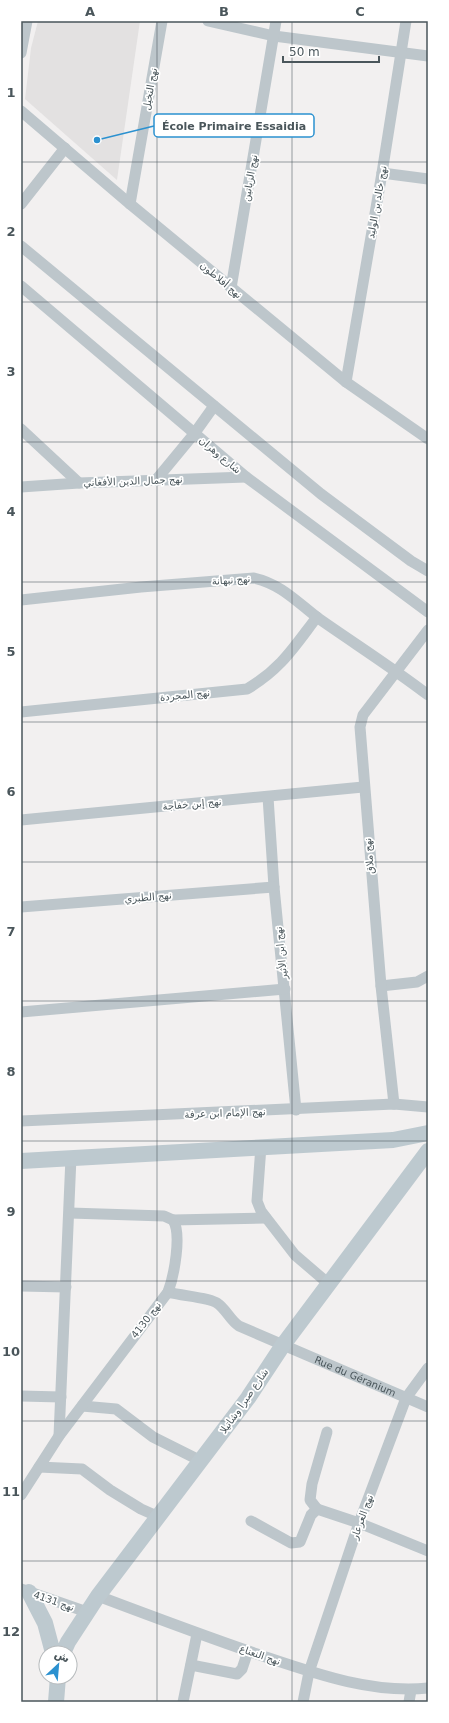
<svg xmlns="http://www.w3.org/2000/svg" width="449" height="1723" viewBox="0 0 449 1723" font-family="'DejaVu Sans','Noto Sans Arabic',sans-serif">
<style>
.education{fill:#e3e1e1}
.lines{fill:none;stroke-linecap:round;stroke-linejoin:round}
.street{stroke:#bdc6cb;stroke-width:11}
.secondary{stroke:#bdc9cf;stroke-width:16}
.grid{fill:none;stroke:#4a565b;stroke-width:1;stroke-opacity:0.55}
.labels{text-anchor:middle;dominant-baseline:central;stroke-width:3.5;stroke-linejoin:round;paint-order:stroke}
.street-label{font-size:10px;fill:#4a565b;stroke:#fff}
.leader{fill:none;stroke:#2b91d0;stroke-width:1.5}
.callout-dot{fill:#2b91d0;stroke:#fff;stroke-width:1.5}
.callout{fill:#fff;stroke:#2b91d0;stroke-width:1.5}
.callout-label{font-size:11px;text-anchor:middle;font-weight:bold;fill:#4a565b}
.neatline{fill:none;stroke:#4a565b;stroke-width:1.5}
.grid-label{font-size:13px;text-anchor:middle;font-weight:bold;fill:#4a565b}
</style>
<rect width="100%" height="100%" fill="#f2f0f0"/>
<!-- education -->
<path class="education" d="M38,21H140L117,180L25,99L31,48Z"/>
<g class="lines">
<!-- street -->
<g class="street">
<path d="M208,21L274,36L428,56"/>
<path d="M21,53L27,21"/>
<path d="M21,111L130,204L346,382L428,439"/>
<path d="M382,173L428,179"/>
<path d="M21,204L65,148"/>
<path d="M130,204L162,21"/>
<path d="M21,246L321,494L411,561L428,571"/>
<path d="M21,286L246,477L428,612"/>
<path d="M231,288L276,21"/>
<path d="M346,382L382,173L406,21"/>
<path d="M21,429L79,483"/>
<path d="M156,480L194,434L214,406"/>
<path d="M21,487L79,483L246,477"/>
<path d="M21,600L141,587L254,578C281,584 297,602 318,618C355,644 393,668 428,695"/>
<path d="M21,712L247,689C281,669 294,647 317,617"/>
<path d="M268,797L274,887L296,1110"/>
<path d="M21,820L363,787"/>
<path d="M21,907L274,887"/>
<path d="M381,986L417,982L428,976"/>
<path d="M21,1012L285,989"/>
<path d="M394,1104L381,986L360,727L363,715L428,630"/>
<path d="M21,1121L394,1104L428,1107"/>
<path d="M261,1146L257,1201L261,1211L295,1255L330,1285"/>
<path d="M173,1220L266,1218"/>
<path d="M21,1286L66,1287"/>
<path id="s1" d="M168,1292C181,1296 208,1297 217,1303C226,1309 230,1320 239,1326L428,1407"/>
<path d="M21,1396L61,1397"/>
<path d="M82,1406L116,1409L153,1437L201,1461"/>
<path d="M59,1436L71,1157"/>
<path d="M39,1467L82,1469L110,1490L141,1509L159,1517"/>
<path d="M21,1495L59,1436L168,1292C174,1276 182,1234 173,1220L164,1216L70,1213"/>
<path d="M317,1509L310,1500L312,1484L327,1432"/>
<path d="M251,1521L291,1543L300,1542L311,1515L317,1509L359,1523L428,1551"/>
<path d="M21,1589L87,1612"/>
<path d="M98,1596C151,1616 204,1636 257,1654C311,1672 370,1694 428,1688"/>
<path d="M191,1665L237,1674L242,1669L248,1651"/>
<path d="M183,1702L197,1634"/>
<path d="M303,1702L309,1672L359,1523L406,1398L428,1368"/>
<path d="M409,1702L411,1690"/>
</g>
<!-- secondary -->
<path class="secondary" d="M21,1161L393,1140L428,1133
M29,1592L45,1623L53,1653
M63,1653L68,1642L98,1596L248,1398L283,1345L428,1151
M56,1702L58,1677"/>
</g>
<!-- grid -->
<path class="grid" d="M157,21V1702M292,21V1702M21,162H428M21,302H428M21,442H428M21,582H428M21,722H428M21,862H428M21,1001H428M21,1141H428M21,1281H428M21,1421H428M21,1561H428"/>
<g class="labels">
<!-- street labels -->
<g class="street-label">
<text transform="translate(150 89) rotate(-80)">نهج النخيل</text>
<text transform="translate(250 178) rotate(-80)">نهج الزياتين</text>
<text transform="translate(377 202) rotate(-80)">نهج خالد بن الوليد</text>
<text transform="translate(221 280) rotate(40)">نهج أفلاطون</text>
<text transform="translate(220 455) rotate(40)">شارع وهران</text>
<text transform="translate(133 481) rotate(-2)">نهج جمال الدين الأفغاني</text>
<text transform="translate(231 580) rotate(-4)">نهج نبهانة</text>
<text transform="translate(185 695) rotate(-6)">نهج المجردة</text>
<text transform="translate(192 804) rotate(-5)">نهج إبن خفاجة</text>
<text transform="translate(369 856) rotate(-95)">نهج ملاق</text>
<text transform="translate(148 897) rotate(-5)">نهج الطبري</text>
<text transform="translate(281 953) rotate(-96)">نهج ابن الأثير</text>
<text transform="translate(225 1113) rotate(-2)">نهج الإمام ابن عرفة</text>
<text transform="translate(146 1320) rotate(-53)">نهج 4130</text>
<text stroke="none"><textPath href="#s1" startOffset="209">Rue du Géranium</textPath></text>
<text transform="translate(244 1401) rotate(-55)">شارع صبرا وشاتيلا</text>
<text transform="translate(362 1517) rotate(-70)">نهج العرعار</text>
<text transform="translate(54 1601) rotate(19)">نهج 4131</text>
<text transform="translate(260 1655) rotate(19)">نهج النعناع</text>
</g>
</g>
<!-- callouts -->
<path class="leader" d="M97 140L154 126"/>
<circle class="callout-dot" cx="97" cy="140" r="4"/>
<rect class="callout" x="154" y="114" width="160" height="23" rx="4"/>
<g class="callout-label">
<text x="234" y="130">École Primaire Essaidia</text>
</g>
<!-- border -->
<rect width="449" height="1723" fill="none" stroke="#ffffff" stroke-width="44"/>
<!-- north arrow -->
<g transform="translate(58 1665) rotate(26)"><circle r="19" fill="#ffffff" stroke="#b7bbbd"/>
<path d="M0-3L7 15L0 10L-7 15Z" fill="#2b91d0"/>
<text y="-6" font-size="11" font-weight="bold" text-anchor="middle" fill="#4a565b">ش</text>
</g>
<!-- scale -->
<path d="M283 56v6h96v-6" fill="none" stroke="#4a565b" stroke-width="2"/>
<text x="289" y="56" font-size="12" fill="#4a565b" stroke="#ffffff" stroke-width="3" paint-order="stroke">50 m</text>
<rect x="22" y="22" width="405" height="1679" class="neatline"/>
<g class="grid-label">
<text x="90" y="16">A</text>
<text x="224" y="16">B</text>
<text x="360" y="16">C</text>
<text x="11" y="97">1</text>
<text x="11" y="236">2</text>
<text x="11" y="376">3</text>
<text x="11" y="516">4</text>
<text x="11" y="656">5</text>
<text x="11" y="796">6</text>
<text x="11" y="936">7</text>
<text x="11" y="1076">8</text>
<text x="11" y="1216">9</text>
<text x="11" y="1356">10</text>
<text x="11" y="1496">11</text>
<text x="11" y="1636">12</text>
</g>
</svg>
